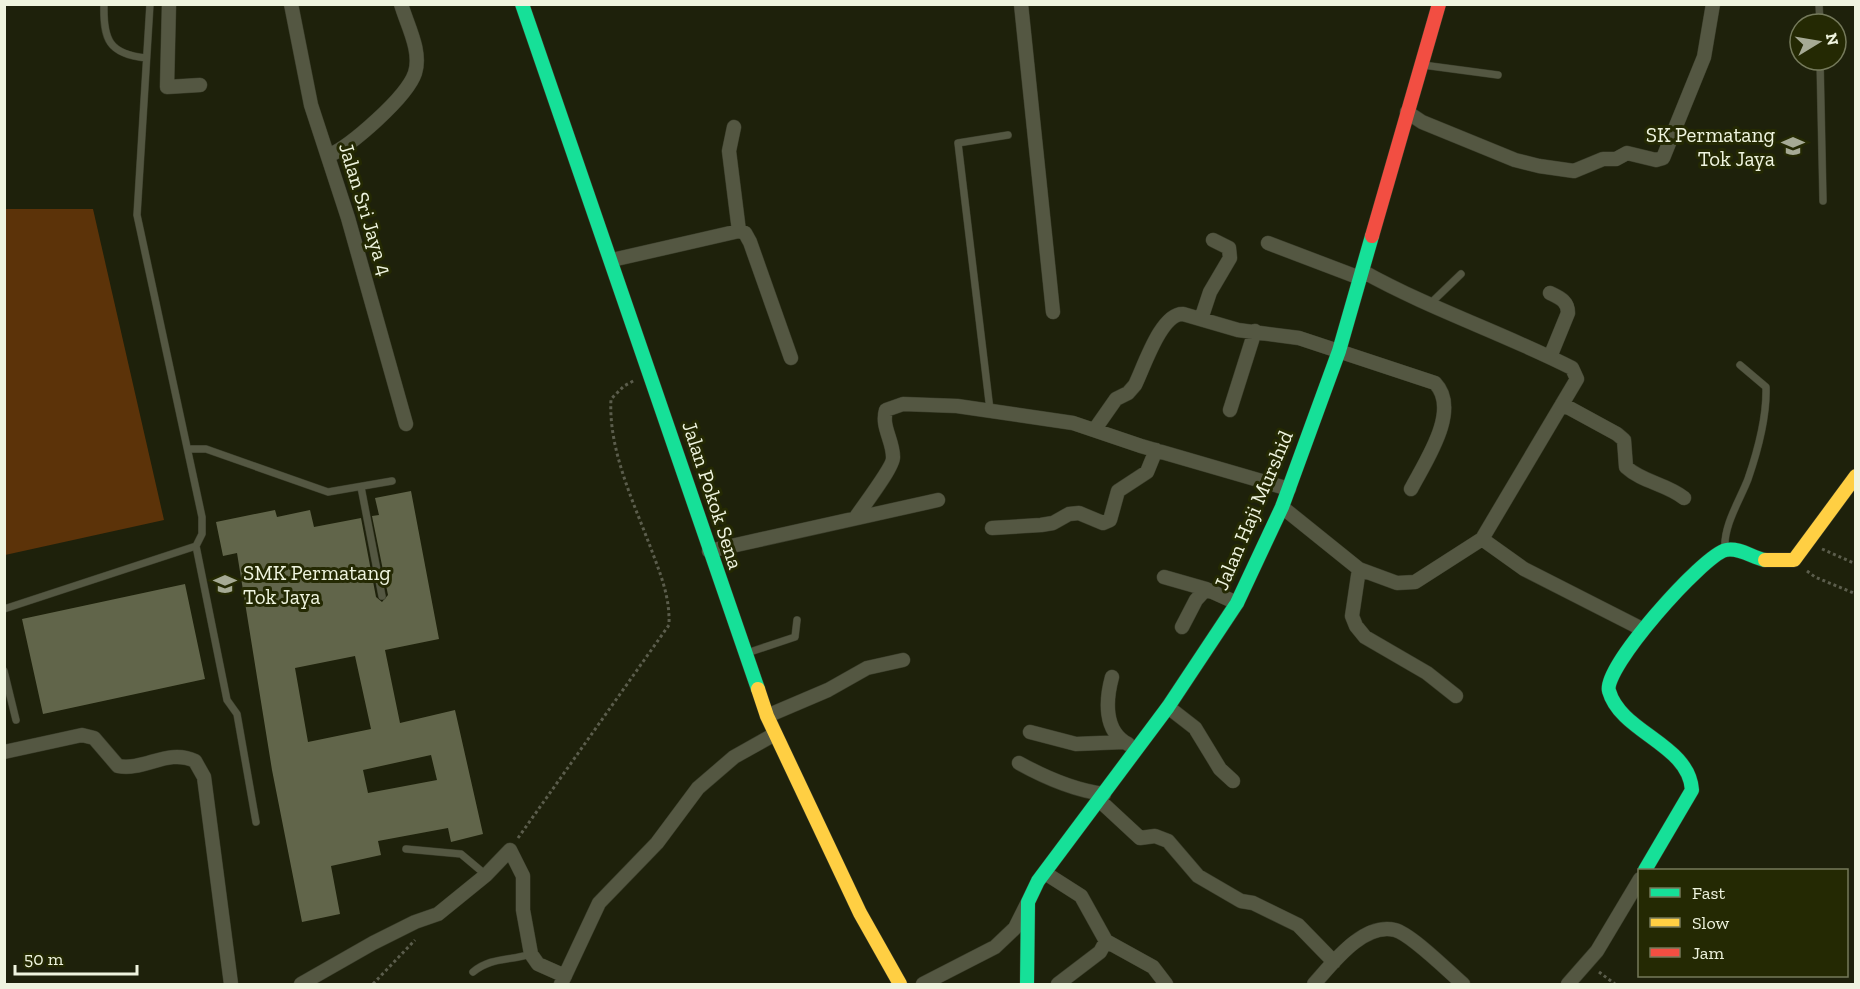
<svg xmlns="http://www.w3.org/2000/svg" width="1860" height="989" viewBox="0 0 1860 989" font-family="'Zilla Slab',serif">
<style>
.green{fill:#5c3309}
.building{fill:#61654a;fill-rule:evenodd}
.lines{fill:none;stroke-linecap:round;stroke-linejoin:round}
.lane-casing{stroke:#3a3d2a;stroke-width:8}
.street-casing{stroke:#3a3d2a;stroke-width:15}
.fast-casing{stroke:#3a3d2a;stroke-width:15}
.slow-casing{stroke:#3a3d2a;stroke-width:15}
.jam-casing{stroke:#3a3d2a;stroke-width:15}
.path{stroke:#5b5d4c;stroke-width:3;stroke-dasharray:3 3;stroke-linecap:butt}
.lane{stroke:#545742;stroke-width:7}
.street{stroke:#545742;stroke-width:14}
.fast{stroke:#16e098;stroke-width:14}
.slow{stroke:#ffcf43;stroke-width:14}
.jam{stroke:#f24e42;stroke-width:14}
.labels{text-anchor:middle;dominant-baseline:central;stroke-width:6;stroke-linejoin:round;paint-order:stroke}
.poi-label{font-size:21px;fill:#eff4df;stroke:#242903;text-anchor:end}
.street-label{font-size:21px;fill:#eff4df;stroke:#242903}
</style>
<rect width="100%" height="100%" fill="#1e210b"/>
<!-- green -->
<path class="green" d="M4,209H93L164,520L5,555Z"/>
<!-- building -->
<path class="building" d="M411,491L439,639L385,650L400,723L455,710L483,834L451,842L448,828L378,841L381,855L331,866L340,914L302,922L272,770L237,553L223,556L216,522L275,510L277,517L310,510L314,527L361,518L376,597L382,602L388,595L372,516L379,515L375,498ZM355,656L371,729L308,742L295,668ZM431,755L437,780L368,793L363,770Z
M185,584L205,679L43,714L22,619Z"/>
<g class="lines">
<!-- lane casing -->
<g class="lane-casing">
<path id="lane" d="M104,4C103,40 109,54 146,58
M150,4L137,215L202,517V534L196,546L227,700L237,714L256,822
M1819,4L1820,24
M1820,60L1823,201
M1423,65L1498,75
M1432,307L1434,300L1461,274
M990,410L958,143L1008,135
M189,449H206L328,492L392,481
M361,487L382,596
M1725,549C1723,526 1740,500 1748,479C1758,450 1767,418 1766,387L1740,365
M4,609L196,546
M747,653L795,637L797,620
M4,671L16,720
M406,849L461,854L486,875
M473,972C491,957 509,961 531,954"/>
</g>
<!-- street casing -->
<g class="street-casing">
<path id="street" d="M169,4L167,87L200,85
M291,4L311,105L348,218L406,424
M1021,4L1053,312
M1407,112L1422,122L1515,160L1539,166L1574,171L1603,159H1616L1627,153L1656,160L1663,158L1704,57L1713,4
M734,127L729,151L739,231L745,233L750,242L791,358
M328,156C351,146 407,97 415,73C422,51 407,25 401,4
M1268,243L1360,278
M612,260L739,231
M1201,319L1210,292L1230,258L1229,248L1213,240
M1550,357L1568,313C1568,301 1560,298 1550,293
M1562,404L1617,434L1624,440L1626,467C1642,482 1667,484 1684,498
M1230,410L1255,331
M1095,429L1116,399L1128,393L1135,385C1144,367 1161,313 1183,314L1238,330L1299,338L1435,383C1461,410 1425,462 1411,489
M1282,507L1359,569L1397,583L1415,582L1482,539L1577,379L1572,368C1503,333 1430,309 1362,271
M856,517C864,505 894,466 893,457C893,440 881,427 886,410L903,404L957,406L1073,423L1141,446L1289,489
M992,528L1041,525L1053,523L1069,514L1079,513L1103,523L1110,520L1118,491L1147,472L1156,450
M1482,539L1524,569L1640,628
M709,551L938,500
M1359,569L1352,616L1356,626L1365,637L1427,673L1456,696
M1164,577L1206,589
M1182,627L1196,600L1206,589L1237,603
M1112,677C1106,699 1103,731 1128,744
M1168,707L1195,728L1220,769L1233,781
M767,716L828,690L867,668L903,660
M1030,732L1076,744L1124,742
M4,752L82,735L94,738L118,766C145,771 168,748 195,761L204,777L231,984
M1019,763C1046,778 1073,790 1104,794
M1099,800L1140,838L1155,836L1168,841L1198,876L1241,901L1253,903L1298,925L1334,962
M1045,873L1081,896L1106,941L1153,967L1166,984
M301,984L373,943L415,922L438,914L486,875L510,850L523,876V910L531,954L538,964L565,976
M561,984L599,903L657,843L698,788L734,757L775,734
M923,984L995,947L1015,928L1027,904
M1058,984L1100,952L1106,941
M1314,984C1332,964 1363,922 1395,930C1411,934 1449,972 1463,984
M1568,984L1597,951L1640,879"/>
</g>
<!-- fast casing -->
<g class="fast-casing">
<path id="fast" d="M522,4L758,689
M1645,870L1692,790C1689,744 1621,733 1609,691C1602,669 1703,555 1726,550C1739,547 1753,558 1765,560
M1027,984L1028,902L1038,881L1168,707L1237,603L1282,507L1339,351L1372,236"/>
</g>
<!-- slow casing -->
<g class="slow-casing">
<path id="slow" d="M1765,560H1794L1856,476
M758,689L767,716L860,913L900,984"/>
</g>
<!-- jam casing -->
<g class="jam-casing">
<path id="jam" d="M1372,236L1439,4"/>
</g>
<!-- path -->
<path class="path" d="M1822,549L1856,564
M1807,571L1815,577L1856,594
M518,838L669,625C670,599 662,578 653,554C635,505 608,451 611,399L624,386L635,380
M1599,972L1615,984
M373,984L415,940"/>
<!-- lane -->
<use href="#lane" class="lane"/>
<!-- street -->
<use href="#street" class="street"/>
<!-- fast -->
<use href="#fast" class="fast"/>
<!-- slow -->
<use href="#slow" class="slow"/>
<!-- jam -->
<use href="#jam" class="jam"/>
</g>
<!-- icons -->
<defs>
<g id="school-bare" transform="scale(1.8)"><path d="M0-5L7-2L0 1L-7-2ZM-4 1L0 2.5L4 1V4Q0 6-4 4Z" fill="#a6aa95" stroke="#242903" stroke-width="2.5" paint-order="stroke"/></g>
</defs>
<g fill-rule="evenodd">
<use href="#school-bare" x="1793" y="146"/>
<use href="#school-bare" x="225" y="584"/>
</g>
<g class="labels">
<!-- poi labels -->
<g class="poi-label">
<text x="1775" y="134">SK Permatang<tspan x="1775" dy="24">Tok Jaya</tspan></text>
<text x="243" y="572" text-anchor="start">SMK Permatang<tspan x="243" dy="24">Tok Jaya</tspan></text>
</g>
<!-- street labels -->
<g class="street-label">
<text transform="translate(366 209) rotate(73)">Jalan Sri Jaya 4</text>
<text transform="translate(713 495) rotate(72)">Jalan Pokok Sena</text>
<text transform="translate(1253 510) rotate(-67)">Jalan Haji Murshid</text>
</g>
</g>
<!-- border -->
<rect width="1860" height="989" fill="none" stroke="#eff4df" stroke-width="12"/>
<!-- legend -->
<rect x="1638" y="869" width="210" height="108" fill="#242903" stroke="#757a5b" stroke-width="1.5"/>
<rect x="1650" y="888" width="30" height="9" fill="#16e098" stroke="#757a5b" stroke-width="1.5"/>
<text x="1692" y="899" font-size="18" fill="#eff4df">Fast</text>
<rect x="1650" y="918" width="30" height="9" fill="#ffcf43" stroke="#757a5b" stroke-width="1.5"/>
<text x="1692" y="929" font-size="18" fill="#eff4df">Slow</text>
<rect x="1650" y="948" width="30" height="9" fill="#f24e42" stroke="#757a5b" stroke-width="1.5"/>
<text x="1692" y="959" font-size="18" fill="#eff4df">Jam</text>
<!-- north arrow -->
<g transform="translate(1818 42) rotate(79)"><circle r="28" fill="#242903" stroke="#757a5b" stroke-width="1.5"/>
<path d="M0-4.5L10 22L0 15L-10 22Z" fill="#a6aa95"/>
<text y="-9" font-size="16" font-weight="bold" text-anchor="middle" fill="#eff4df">N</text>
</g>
<!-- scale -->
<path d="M15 965v9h122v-9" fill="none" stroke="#eff4df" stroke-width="3"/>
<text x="24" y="965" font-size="18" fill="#eff4df" stroke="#242903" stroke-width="4.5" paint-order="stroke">50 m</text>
</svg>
